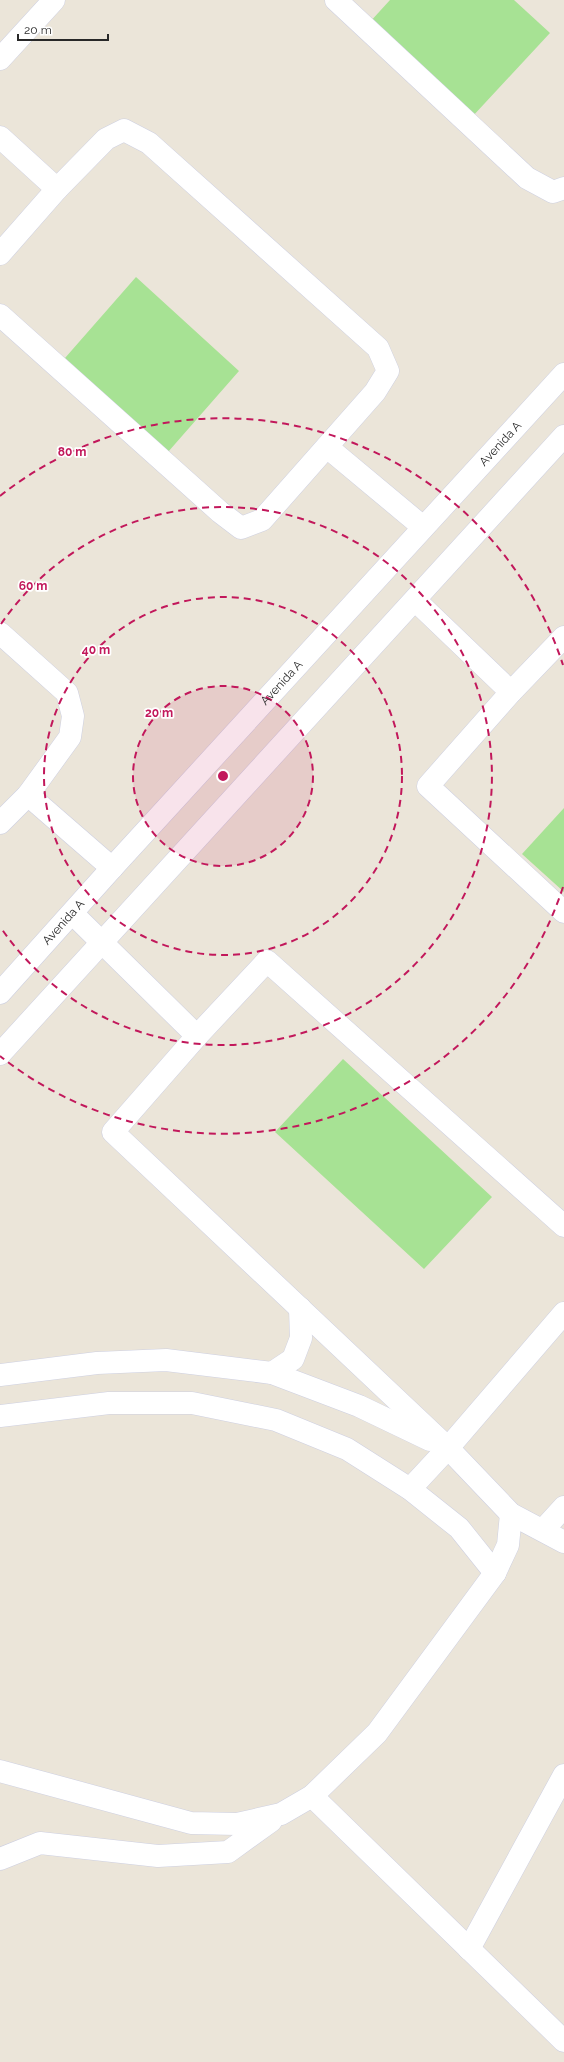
<svg xmlns="http://www.w3.org/2000/svg" width="564" height="2062" viewBox="0 0 564 2062" font-family="Raleway,sans-serif">
<style>
.green{fill:#a7e294}
.lines{fill:none;stroke-linecap:round;stroke-linejoin:round}
.minor-casing{stroke:#ced0e1;stroke-width:23}
.minor{stroke:#fff;stroke-width:22}
.ring{fill:none;stroke:#c2185b;stroke-width:2;stroke-dasharray:7 5}
.labels{text-anchor:middle;dominant-baseline:central;stroke-width:3.5;stroke-linejoin:round;paint-order:stroke}
.street-label{font-size:12px;fill:#282828;stroke:#fff}
.centre{fill:#c2185b;stroke:#fff;stroke-width:2}
.ring-label{font-size:12px;text-anchor:middle;font-weight:bold;fill:#c2185b;stroke:#fff;stroke-width:3.5;stroke-linejoin:round;paint-order:stroke}
</style>
<rect width="100%" height="100%" fill="#ebe5d9"/>
<!-- green -->
<path class="green" d="M390,0H514L550,33L472,117L369,23Z
M136,277L239,371L168,452L65,358Z
M564,808V892L522,854Z
M343,1059L492,1197L424,1269L275,1132Z"/>
<g class="lines">
<!-- minor casing -->
<g class="minor-casing">
<g id="minor">
<path d="M336,0L527,178L553,192L564,188"/>
<path d="M0,59L54,0"/>
<path d="M0,137L57,189"/>
<path d="M0,254L57,189L106,139L124,130L149,143L378,348L388,371L375,392L262,520L241,528L220,512L0,315"/>
<path d="M327,447L423,527"/>
<path d="M415,600L511,692"/>
<path d="M0,633L67,693L73,716L70,737L28,795L0,823"/>
<path d="M564,637L511,692L428,786L564,912"/>
<path d="M28,795L112,868"/>
<path d="M73,914L197,1036"/>
<path id="s1" d="M0,993L112,868L564,374"/>
<path d="M0,1054L564,436"/>
<path d="M564,1226L267,961L197,1036L113,1132L448,1448L511,1514L564,1542"/>
<path d="M272,1373L293,1359L301,1338L300,1308"/>
<path d="M0,1375L97,1363L166,1360L272,1373L359,1406L430,1440"/>
<path d="M0,1416L109,1403H192L276,1420L347,1449L410,1489L459,1528L495,1573"/>
<path d="M410,1489L448,1448L564,1313"/>
<path d="M543,1530L564,1507"/>
<path d="M0,1771L191,1823L237,1824L281,1814L312,1796L377,1733L495,1573L508,1545L511,1514"/>
<path d="M312,1796L564,2041"/>
<path d="M0,1859L40,1843L158,1856L228,1852L271,1821"/>
<path d="M469,1949L564,1775"/>
</g>
</g>
<!-- minor -->
<use href="#minor" class="minor"/>
</g>
<!-- distance rings -->
<circle cx="223" cy="776" r="90" fill="#c2185b" fill-opacity=".12"/>
<g class="ring">
<circle cx="223" cy="776" r="90"/>
<circle cx="223" cy="776" r="179"/>
<path d="M1 624A269 269 0 1 1 1 928"/>
<path d="M563 887A358 358 0 0 1 0 1056M0 496A358 358 0 0 1 563 665"/>
</g>
<g class="labels">
<!-- street labels -->
<g class="street-label">
<text stroke="none"><textPath href="#s1" startOffset="743">Avenida A</textPath></text>
<text stroke="none"><textPath href="#s1" startOffset="419">Avenida A</textPath></text>
<text stroke="none"><textPath href="#s1" startOffset="95">Avenida A</textPath></text>
</g>
</g>
<circle cx="223" cy="776" r="6" class="centre"/>
<g class="ring-label">
<text x="72" y="456">80 m</text>
<text x="33" y="590">60 m</text>
<text x="96" y="654">40 m</text>
<text x="159" y="717">20 m</text>
</g>
<!-- scale -->
<path d="M18 34v6h90v-6" fill="none" stroke="#282828" stroke-width="2"/>
<text x="24" y="34" font-size="12" fill="#282828" stroke="#ffffff" stroke-width="3" paint-order="stroke">20 m</text>
</svg>
